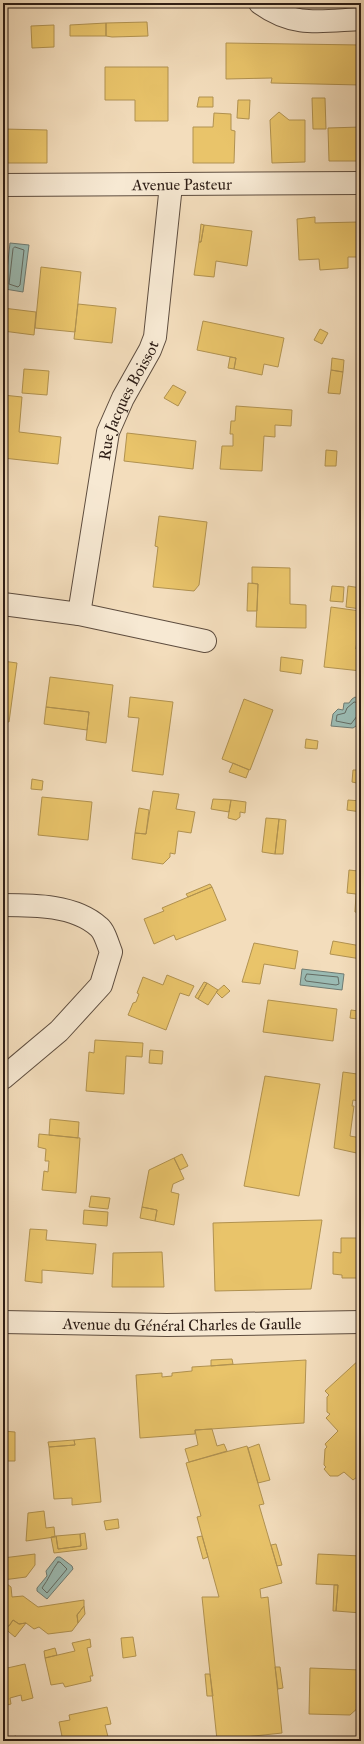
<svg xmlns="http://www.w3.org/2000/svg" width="364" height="1744" viewBox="0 0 364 1744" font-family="'IM FELL Great Primer',serif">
<rect width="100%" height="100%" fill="#f3ddbc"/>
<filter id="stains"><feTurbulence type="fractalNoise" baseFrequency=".005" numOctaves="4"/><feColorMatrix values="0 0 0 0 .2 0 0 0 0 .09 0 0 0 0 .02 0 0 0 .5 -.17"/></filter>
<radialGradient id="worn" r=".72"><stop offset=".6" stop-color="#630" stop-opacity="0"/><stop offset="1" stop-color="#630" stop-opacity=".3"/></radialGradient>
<path fill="#9bbbb3" stroke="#6f7c74" d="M10 243 29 245 23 292 5 289Z
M355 697 359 699 361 703 359 724 353 728 331 726 333 714 338 709 343 710 344 703H349L352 699Z
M302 969 344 974 342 990 300 985Z
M57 1557H60L72 1566 73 1569 47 1599 37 1591V1588L47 1576 46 1571Z"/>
<path fill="#e9c46a" stroke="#b19250" d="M147 22 148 36 112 37 106 36V23Z
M106 23V36H70V25Z
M54 25V47L32 48 31 26Z
M226 43 361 45V85L271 83 272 78 226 79Z
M105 67H168V121H135V100H105Z
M199 97H213V107H197Z
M312 98H325L326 129H313Z
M238 100H250L249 119 237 118Z
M279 112 289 120H305V162L272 163 270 120Z
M214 113 231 114V130L235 131 234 163H193V127H213Z
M361 127V161H329L328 128Z
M3 129 47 130V163H3Z
M315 217V223L359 222 361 257H348V268L320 270 319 259 299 260 297 219Z
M201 224 204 225 201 242H199Z
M204 225 252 231 247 266 216 261 214 277 194 275 199 242H201Z
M41 267 81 272 75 332 35 328Z
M78 304 116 308 112 343 74 339Z
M3 308 36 312 34 335 3 331Z
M203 321 284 338 278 367 264 364 262 375 234 369 236 358 197 350Z
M320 329 328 333 322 344 314 340Z
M230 357 236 358 234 369 228 368Z
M332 358 344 360 343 372 331 370Z
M24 369 49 371 47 395 22 393Z
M331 370 343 372 340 394 328 393Z
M173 385 186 392 178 406 164 398Z
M3 395 22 397 19 432 61 437 58 464 3 458Z
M236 406 292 410 291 426 275 425V437L264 436 262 471 220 469 222 446H233V434H230L231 421H235Z
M127 433 196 441 193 469 124 461Z
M326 450 337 451 336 466H325Z
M159 516 207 522 199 585 194 591 153 587 158 547 155 546Z
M252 567 290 568V604L306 605V628L256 627 258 584 252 583Z
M248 583 258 584 257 611H247Z
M332 586 344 587 343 602 330 601Z
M348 586 361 588V609L346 607Z
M331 607 360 611 356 649H361V671L324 667Z
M358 634 361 635V649H356Z
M281 657 303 660 301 674 280 671Z
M3 661 17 663 9 722 3 721Z
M50 677 113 685 106 743 86 740 89 712 46 707Z
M130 697 173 702 163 775 132 771 139 718 128 717Z
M244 699 273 710 250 770 222 759Z
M46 707 89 712 87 730 44 724Z
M306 739 318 741 317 749 305 748Z
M233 763 249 770 246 778 229 772Z
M353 770H361V784L352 782Z
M32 779 43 781 42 790 31 789Z
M153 791 179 794 176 809 195 812 191 833 178 831 175 854 170 853V857L163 864 132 859 135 833 146 834Z
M42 797 92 802 88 840 38 835Z
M213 799 231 800 229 812 211 809Z
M231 800 246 802 245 813 240 812V817L236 820 228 818Z
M348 800 361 801V812L347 810Z
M139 808 149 810 146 834 135 833Z
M266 818 279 819 275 854 262 852Z
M279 819 286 820 283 854H275Z
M3 826H7L3 858Z
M359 867H361V886H357Z
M349 870 358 871 357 886H361V913L355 912 356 894 347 893Z
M210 884 212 887 188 897 186 894Z
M212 887 226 920 176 940 174 935 154 944 144 919 164 911 162 908Z
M333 941 361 946V959L330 954Z
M254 943 298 951 295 969 264 964 260 984 242 982Z
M167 975 194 986 189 996 180 993 166 1030 128 1015 133 1003 136 1002 139 994 137 993 143 977 163 985Z
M204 982 207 983 198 999 195 997Z
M207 983 218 990 208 1005 198 999Z
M224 985 230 991 222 998 216 992Z
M268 1000 337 1009 333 1041 263 1032Z
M351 1010 358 1011 357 1019 350 1018Z
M95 1040 143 1043 142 1057 126 1056 124 1094 86 1091 89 1052 94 1053Z
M150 1050 163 1051 162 1064 149 1063Z
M343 1072 357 1074V1076L361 1077V1101L353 1100 352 1106H354L350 1136 361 1138V1154L334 1148Z
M265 1076 320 1084 299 1196 244 1186Z
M50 1119 79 1122 78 1138 49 1135Z
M39 1134 80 1138 76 1193 42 1190 44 1171 48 1172 49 1161H45L46 1149 38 1147Z
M182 1154 188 1166 180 1170 174 1158Z
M174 1158 184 1179 173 1184 171 1192 179 1194 174 1225 155 1221 157 1210 142 1207 149 1170Z
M91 1196 110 1198 108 1209 89 1207Z
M142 1207 157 1210 155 1221 140 1218Z
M84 1210 108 1212 107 1226 83 1224Z
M322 1220 311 1289 215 1291 213 1223Z
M30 1229 47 1230 46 1240 96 1244 93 1274 42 1270V1283L25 1281Z
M341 1238H361V1278H342V1275L333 1274V1252L341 1253Z
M162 1252 164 1287H112L113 1253Z
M232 1359 233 1364 211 1366V1360Z
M360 1359 361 1480 357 1477 353 1480 344 1472 338 1476H330L324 1469 326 1467 324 1465 325 1449 327 1447 325 1444 338 1431 326 1418 330 1414 327 1412V1397L329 1395 325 1391Z
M306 1360 304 1423 195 1430V1434L140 1438 136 1375 162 1373V1377L172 1376V1373L192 1371V1367Z
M212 1429 217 1446 224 1444 227 1451 189 1462 185 1449 198 1445 195 1430Z
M3 1431 15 1432V1461H5V1465H3Z
M95 1438 101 1502 72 1505V1498L54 1499 49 1447 75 1445 74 1440Z
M74 1440 75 1445 49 1447 48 1442Z
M259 1444 270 1480 258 1483 248 1448Z
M247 1446 264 1504 259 1505 282 1583 260 1589 261 1598 268 1597 282 1733 217 1740 202 1597H219L197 1517 201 1516 186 1463Z
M44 1511 46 1528 54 1527 55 1537 26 1541 28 1513Z
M118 1519 119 1528 106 1530 104 1521Z
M85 1533 87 1549 54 1553 51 1537 56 1536 58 1549 81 1546 80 1534Z
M80 1534 81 1546 58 1549 56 1536Z
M202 1536 208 1557 203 1559 197 1537Z
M276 1544 282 1565 277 1566 271 1545Z
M35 1554V1565L26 1577 3 1580V1558Z
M318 1554 361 1556V1613L336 1611 338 1585 316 1584Z
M3 1581 11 1587 12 1597 23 1596 38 1607 84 1600V1606L77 1615 78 1623 72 1631 48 1634 39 1627 34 1629 26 1623 19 1624 13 1620 9 1626H3Z
M334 1585H338L336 1611H333Z
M84 1606 85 1614 78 1623 77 1615Z
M13 1620 19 1624 26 1623 15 1637 3 1627 9 1626Z
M133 1637 136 1656 123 1658 121 1638Z
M90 1639 91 1647 87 1648 93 1676H90L91 1681 65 1687 63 1683 51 1685 45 1658 75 1651 72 1643Z
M55 1648 57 1655 45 1658 44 1651Z
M25 1664 33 1698 22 1701 21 1695 10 1698 11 1704 3 1706V1669Z
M275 1667H280L283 1688 278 1689Z
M310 1668 361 1670 360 1706 350 1715 309 1714Z
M205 1674H210L213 1696H207Z
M107 1707 111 1724 105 1725 109 1741H63L59 1722 70 1720 69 1715Z
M16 1736 17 1741H3V1739Z"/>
<path fill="#8a817c" stroke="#6e635d" d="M361 1196V1217L357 1216Z"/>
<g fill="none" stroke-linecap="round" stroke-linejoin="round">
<path stroke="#646c64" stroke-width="1" d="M15 247 24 250 20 285 18 287 9 284 13 249Z
M361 703 354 702 347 708 345 713 337 715 336 721 351 724 357 716 361 715
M307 974 338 977 339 984 336 985 306 981 305 979Z
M58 1562H60L67 1569 47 1593 42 1588C49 1579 51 1571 58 1562Z"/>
<g stroke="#5e4d3f" stroke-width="24">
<g id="minor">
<path d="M260 3C294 28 321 21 361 19"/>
<path id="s1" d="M3 185 361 183"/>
<path d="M3 604 79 614 205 641"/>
<path id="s2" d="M79 614 108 432 123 398 150 350 155 337 171 185"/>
<path d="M3 905C34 905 75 905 99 927 105 932 108 945 111 952L101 985 59 1031 3 1078"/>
<path id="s3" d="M3 1322 167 1325 361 1322"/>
</g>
</g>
<use href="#minor" stroke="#f7e9d3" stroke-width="22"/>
</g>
<g text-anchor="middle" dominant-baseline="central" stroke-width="4" stroke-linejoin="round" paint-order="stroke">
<g font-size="16" fill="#2d1d15" stroke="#f7e9d3">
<text stroke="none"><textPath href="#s1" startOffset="179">Avenue Pasteur</textPath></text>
<text stroke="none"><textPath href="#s2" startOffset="221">Rue Jacques Boissot</textPath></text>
<text stroke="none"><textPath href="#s3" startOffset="179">Avenue du Général Charles de Gaulle</textPath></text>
</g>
</g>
<rect width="364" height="1744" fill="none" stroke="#f3ddbc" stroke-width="16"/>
<rect x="4" y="4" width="356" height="1736" fill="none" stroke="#2d1d15" stroke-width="2"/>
<rect x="8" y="8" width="348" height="1728" fill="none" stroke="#2d1d15"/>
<rect width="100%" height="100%" filter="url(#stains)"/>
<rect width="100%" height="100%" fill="url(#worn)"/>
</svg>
